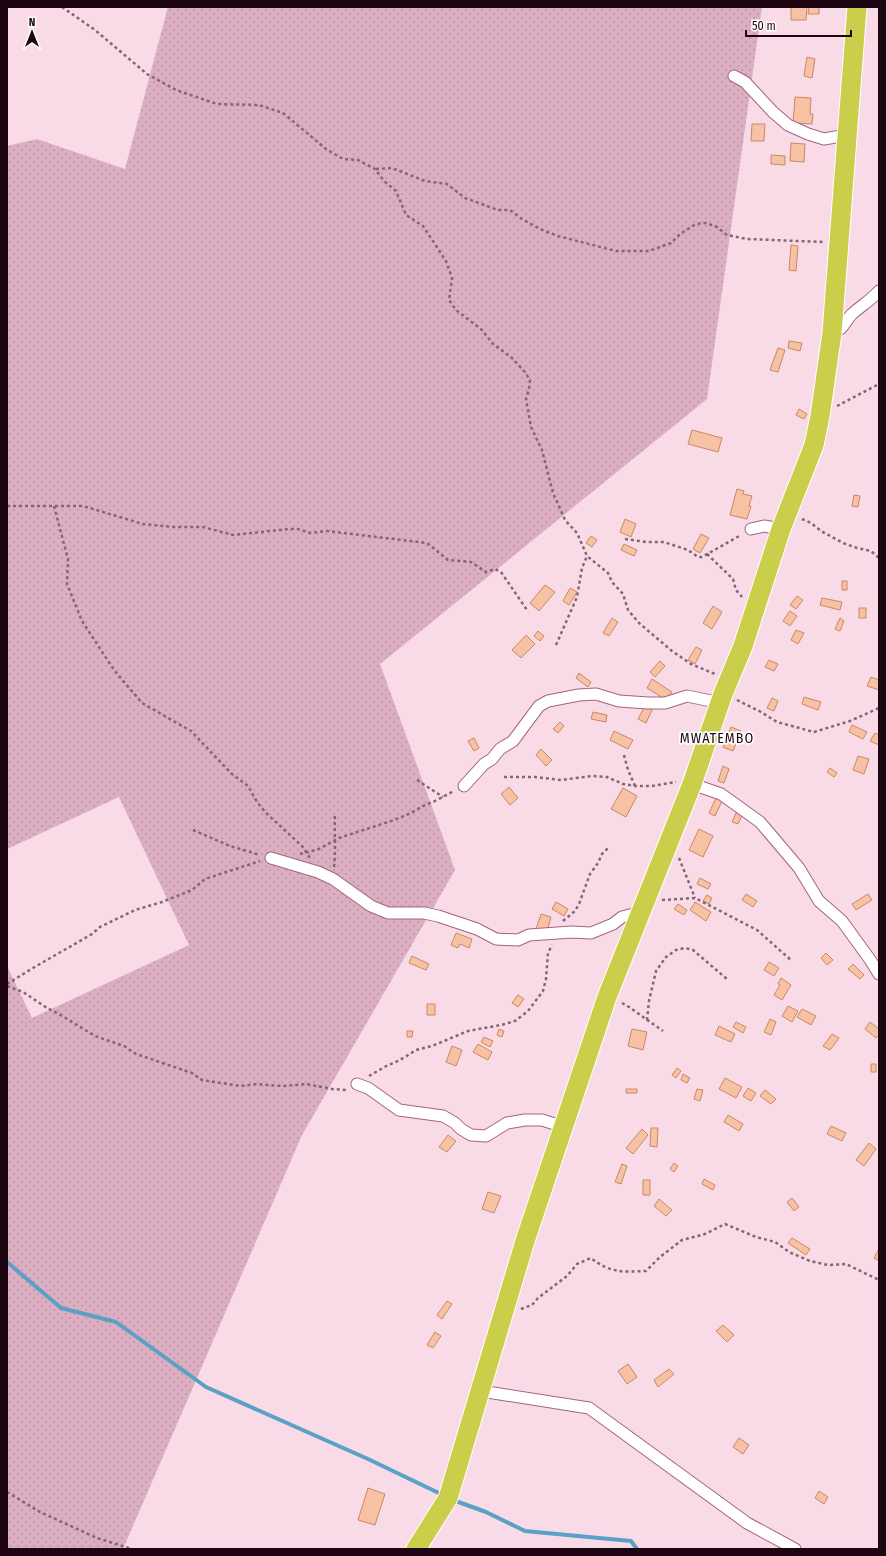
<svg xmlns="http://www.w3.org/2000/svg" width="886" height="1556" viewBox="0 0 886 1556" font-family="'Fira Sans Condensed',sans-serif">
<defs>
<pattern id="grass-dots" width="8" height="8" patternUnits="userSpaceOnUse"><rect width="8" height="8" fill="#dcaec1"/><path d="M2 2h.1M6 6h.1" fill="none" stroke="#bc94a5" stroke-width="1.8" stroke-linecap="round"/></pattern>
</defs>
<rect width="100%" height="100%" fill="#f9dbe7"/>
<path fill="url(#grass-dots)" d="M168 7H762L707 399 380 664 455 870 302 1135 123 1549H7V966L32 1018 189 945 119 797 7 849V146L37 139 125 169Z"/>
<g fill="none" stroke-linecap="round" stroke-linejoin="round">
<path stroke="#5aa1c5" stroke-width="4" d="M7 1262 61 1308 116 1322 206 1387 368 1459 443 1495
M453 1500 486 1512 525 1531 631 1541 637 1549"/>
</g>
<path fill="#f7c2a3" stroke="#c88963" d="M791 7H807L806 20H791Z
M809 7H819V14H808Z
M807 57 815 59 812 78 804 76Z
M795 97 811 98 810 114H813L812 124 793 123Z
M752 124H765L764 141H751Z
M791 143 805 144 804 162 790 161Z
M771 155 785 156V165L771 164Z
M791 245 798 246 796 271 789 270Z
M789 341 802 343 800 351 788 348Z
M778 348 785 350 778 372 770 370Z
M799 409 807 414 804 419 796 415Z
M692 430 722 438 718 452 688 444Z
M737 489 744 491 743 494 752 496 749 506H751L747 519 730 515Z
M854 495 860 496 858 507 852 506Z
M625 519 636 524 631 537 620 532Z
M701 534 709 538 700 553 693 549Z
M591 536 597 540 592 547 586 543Z
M624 544 637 550 634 556 621 550Z
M842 581H847V590H842Z
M545 585 555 592 539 611 530 603Z
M570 588 577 592 569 605 563 601Z
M797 596 803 600 796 609 790 605Z
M822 598 842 602 840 610 820 605Z
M713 606 722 612 712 629 703 623Z
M859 608H866V618H859Z
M790 611 797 616 790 626 783 621Z
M612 618 618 622 609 636 603 633Z
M840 618 844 621 840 631 835 629Z
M796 630 804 633 798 644 791 640Z
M538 631 544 636 540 641 534 636Z
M526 635 535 644 521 658 512 650Z
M696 647 702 650 695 664 688 660Z
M769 660 778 664 774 671 765 667Z
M660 661 665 666 655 677 650 672Z
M579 673 591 682 588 687 576 678Z
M871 677 879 680V690L867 686Z
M652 679 672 692 666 700 647 688Z
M804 697 821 702 818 710 802 704Z
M772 698 778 701 774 711 767 708Z
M645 706 652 710 646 723 638 719Z
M593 712 607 715 606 722 591 719Z
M560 722 564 726 558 733 553 729Z
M852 725 867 732 863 739 849 732Z
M731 727 741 731 733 751 723 747Z
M614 731 633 740 628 749 610 740Z
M875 733 879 735V745L870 741Z
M474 738 479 748 474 751 468 741Z
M541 749 552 760 546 766 536 755Z
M858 756 869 759 864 774 853 770Z
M723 766 729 769 724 783 718 781Z
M830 768 837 773 834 777 827 772Z
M509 787 518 798 510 805 501 794Z
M623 788 637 796 626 817 611 809Z
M716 798 722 801 715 816 709 813Z
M736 813 742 815 738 824 732 822Z
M699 829 713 836 703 857 689 850Z
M700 878 711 884 708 889 697 884Z
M746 894 757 901 753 907 742 900Z
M868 894 872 900 856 910 852 904Z
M707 895 712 898 709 904 703 901Z
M556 902 568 909 564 916 552 909Z
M695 902 711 912 706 921 690 910Z
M678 904 687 910 684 915 674 909Z
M541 914 551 917 547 932 536 929Z
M456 933 472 939 469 948 460 944 458 948 451 945Z
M826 953 833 960 827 965 821 958Z
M412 956 429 964 426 970 409 963Z
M769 962 779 968 774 976 764 970Z
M853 964 864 975 860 979 848 969Z
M781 978 791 985 782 1000 774 995 780 985 778 984Z
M518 995 524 999 518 1007 512 1003Z
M427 1004H435V1015H427Z
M788 1006 798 1011 792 1022 782 1016Z
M802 1009 816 1016 811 1025 797 1017Z
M770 1019 776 1022 771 1035 764 1032Z
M736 1022 746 1027 743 1033 733 1027Z
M870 1022 879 1029V1035L876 1038 865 1029Z
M719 1026 735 1034 731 1042 715 1035Z
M499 1029 504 1031 502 1037 497 1035Z
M632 1029 647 1032 643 1050 628 1046Z
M407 1031H413L412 1037H407Z
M832 1034 839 1038 830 1050 823 1046Z
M484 1037 493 1041 490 1047 481 1042Z
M478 1044 492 1052 488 1060 473 1052Z
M452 1046 462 1050 456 1066 446 1062Z
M871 1064H876V1072H871Z
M677 1068 681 1071 676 1078 672 1075Z
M683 1074 690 1078 687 1083 681 1080Z
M725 1078 742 1087 736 1098 719 1089Z
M748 1088 756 1093 751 1101 743 1096Z
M626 1089H637V1093H626Z
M697 1089 703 1090 700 1101 694 1099Z
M765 1090 776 1099 771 1104 760 1096Z
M728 1115 743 1124 739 1131 724 1122Z
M831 1126 846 1133 842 1141 827 1134Z
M651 1128H658L657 1147 650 1146Z
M642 1129 648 1135 633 1154 626 1148Z
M448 1135 456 1141 447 1152 439 1147Z
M869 1143 876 1149 864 1166 856 1160Z
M674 1163 678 1166 674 1172 670 1169Z
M622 1164 627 1166 621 1184 615 1182Z
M704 1179 715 1185 713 1190 702 1184Z
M643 1180H650V1195H643Z
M488 1192 501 1196 494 1213 482 1209Z
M792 1198 799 1207 794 1211 787 1202Z
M659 1199 672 1210 666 1216 654 1206Z
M792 1238 810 1249 806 1255 788 1243Z
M879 1249V1261L874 1258Z
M447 1301 452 1304 442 1319 437 1315Z
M723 1325 734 1335 727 1342 716 1331Z
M435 1332 441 1336 433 1348 427 1345Z
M628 1364 637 1377 627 1384 618 1371Z
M669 1369 674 1374 658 1387 654 1380Z
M739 1438 749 1445 743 1454 733 1447Z
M368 1488 385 1494 375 1525 358 1520Z
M819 1491 828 1497 824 1504 815 1498Z"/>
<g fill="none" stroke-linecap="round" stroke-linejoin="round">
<g stroke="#a56381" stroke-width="13">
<path id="minor" d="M734 76 745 82 773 112 788 125 808 134 824 139 847 135
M832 333C845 329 844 322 852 314 861 306 871 300 879 291
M751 529 764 526 781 529
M692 784 721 794 760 822 799 868 819 901 842 921 871 961 879 974
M464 786 484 764 492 759 500 749 513 741 539 706 548 701 579 695 596 694 619 701 648 703H665L687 696 721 703
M271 858 318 872 333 879 371 906 388 913H424L438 916 477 929 496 939 518 940 529 935 572 932 591 933 613 924 622 917 641 912
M357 1084 368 1088 399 1110 443 1116 455 1123 461 1129 471 1135 486 1136 507 1123 525 1120H542L564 1127
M481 1391 589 1408 747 1523 795 1549"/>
</g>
<g stroke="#fff" stroke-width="21">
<path id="trunk" d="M416 1549 448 1498 525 1241 607 997 692 784 723 694 743 646 781 529 814 445 820 416 832 333 857 7"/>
</g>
<path stroke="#826773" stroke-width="2.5" stroke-dasharray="3 3" stroke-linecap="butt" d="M62 7 95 30 147 74 176 90 217 104 259 105 283 113 326 149 343 159 358 160 375 169 384 181 396 191 406 215 423 226 446 261 452 278 449 300 456 310 482 330 493 344 511 357 525 372 530 380 529 389 526 399 531 427 542 450 553 493 565 520 577 533 587 556 608 573 612 582 623 594 628 610 639 623 672 651 691 664 715 674
M376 169 392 168 425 181 447 184 465 198 498 210H510L522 219 540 229 558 236 616 251H649L671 243 680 234 696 224 706 223 717 227 727 235 747 239 824 242
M837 406 879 384
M7 506H83L143 524 173 527H203L233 535 289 529H298L310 533 327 531 427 543 448 560 471 562 486 572 495 569 501 572 527 610
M54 506 68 559 67 584 82 621 114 670 142 703 191 731 232 774 248 786 257 802 266 813 302 846 310 858
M802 519 811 523 821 531 843 543 857 548 871 551 879 558
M625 539 646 542H664L688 550 698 557H702L741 535
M707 554 733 579 736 590 742 597
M556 645 577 597 582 568 587 556
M737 700 761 712 777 722 814 732 850 721 879 708
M624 755 628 770 635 786
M504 777H535L561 780 592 776 607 777 623 784 635 786H652L676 782
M417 780 443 797
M193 830 230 846 260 855
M300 854 319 849 339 838 394 820 411 813 425 805 435 801 454 791
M679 858 695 898
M334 867C336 849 334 832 335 814
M662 900 695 898 757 930 792 961
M563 921 575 911 579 904 590 874 598 863 602 854 608 848
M7 984 33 968 92 934 100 927 135 910 162 902 192 890 205 879 260 861
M7 986 23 992 47 1008 59 1014 95 1036 124 1046 136 1054 192 1073 202 1080 241 1086 257 1084 282 1086 306 1084 332 1089 346 1090
M622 1003 629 1007 663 1031
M647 1020 649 1001 656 971 666 957 676 950 685 948 693 950 728 980
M369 1076 388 1065 394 1063 405 1057 416 1050 432 1046 468 1031 501 1025 515 1021 528 1011 543 991 546 979 548 953 552 945
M521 1309 532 1305 538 1298 567 1276 577 1264 591 1258C610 1273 622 1272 646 1271L660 1257 682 1240 705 1234 725 1224 756 1237 775 1242 789 1252 810 1261 828 1265 846 1264 879 1280
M7 1492 40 1512 97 1538 132 1549"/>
<use href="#minor" stroke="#fff" stroke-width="11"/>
<use href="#trunk" stroke="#cace4a" stroke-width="19"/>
</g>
<g text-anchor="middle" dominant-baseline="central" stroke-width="3.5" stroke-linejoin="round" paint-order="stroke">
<g font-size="14" letter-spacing="1" fill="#1d0511" stroke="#fff">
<text x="717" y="738">MWATEMBO</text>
</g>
</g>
<rect width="886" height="1556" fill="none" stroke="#1d0511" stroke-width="16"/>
<g transform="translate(32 32)" stroke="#ffffff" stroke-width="3" paint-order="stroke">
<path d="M0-3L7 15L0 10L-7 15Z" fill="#1d0511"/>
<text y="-6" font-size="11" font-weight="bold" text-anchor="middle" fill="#1d0511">N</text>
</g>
<path d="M746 30v6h105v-6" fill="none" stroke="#1d0511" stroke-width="2"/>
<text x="752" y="30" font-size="12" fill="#1d0511" stroke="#ffffff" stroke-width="3" paint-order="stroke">50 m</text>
</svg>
